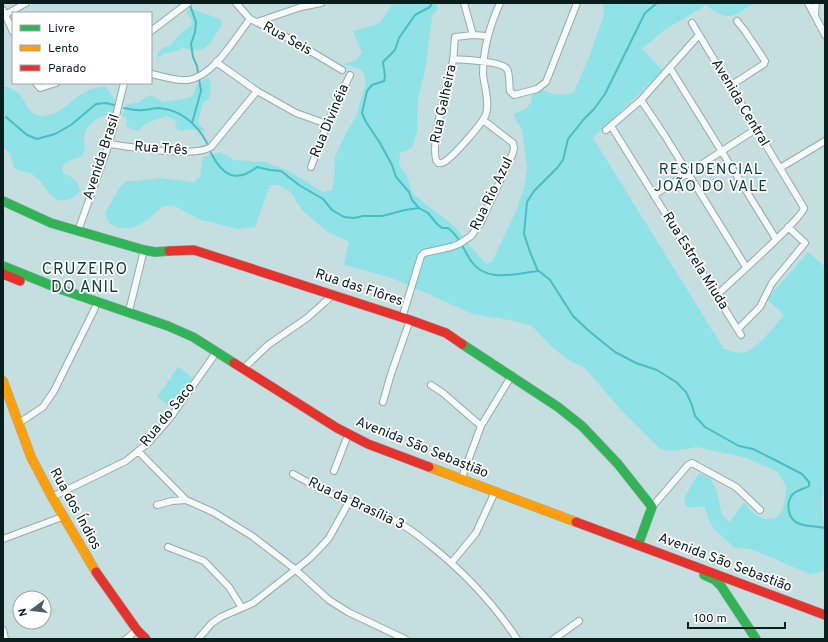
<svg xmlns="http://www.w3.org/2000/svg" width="828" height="642" viewBox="0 0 828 642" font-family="Overpass,sans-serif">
<rect width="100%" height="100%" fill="#c5dedf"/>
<path fill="#8fe3e6" d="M393 3H437V10L432 16 426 65 418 100 417 131 412 148 400 153 399 165 406 174 413 194 455 227 471 247 486 264 492 262 517 209 525 184 527 167 522 130 513 114 526 109 532 101 531 95 542 90C556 95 559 97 574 92L589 57 604 15 603 3H754C731 18 730 22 706 5L663 31 642 49 663 71 593 138 724 349C731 351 739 354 746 352 758 347 776 325 784 315L767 299 808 252 825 267V467L822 502 823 520 825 521V569L821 572 810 574 751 549 735 548 714 529 708 518 705 507C698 506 693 509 686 506L684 498 699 473 711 479 717 492 722 515 730 522 744 502 753 513 764 519 776 518 783 509 787 488 778 472 747 458 697 447 672 451 660 449 622 411 585 368 567 359 549 344 532 326 515 321 473 314 392 278 344 265 349 242 326 231 302 210 291 192 278 185H270L255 227 238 229 201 220 173 205 162 207 150 218 139 225 131 228H118L109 223 105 213 120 187 127 181H136L160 178 194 182 200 177 203 157 220 152 234 160 265 162 289 171 323 192 332 190 334 179 335 157 346 133 356 117 366 83 364 74 360 69 350 66 343 65 357 59 362 52 353 31 380 23Z
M194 9C203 14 212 15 221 20 222 30 219 28 215 35 213 38 213 41 210 43 203 52 192 52 183 47 174 54 166 51 156 58L159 51 164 47 170 46 183 31 191 26 192 20 187 13V10Z
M209 78 211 88 209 99 203 103 198 122 205 131 187 129 182 131 177 129 175 120 166 116 147 123 137 131 126 126 127 118 122 116 127 104 138 103 146 97 151 95 164 102 189 98 194 94 196 86 204 79Z
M3 86C9 86 20 93 23 99 28 107 31 116 42 116 68 115 76 86 106 87L116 102 113 114C94 117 80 128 85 149L82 156 66 162 62 168 64 174C74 177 77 181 80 191 73 199 68 201 57 200L49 193 41 182 31 173 20 171 14 168 10 154 3 147Z
M178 367 194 379 172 408 157 397Z"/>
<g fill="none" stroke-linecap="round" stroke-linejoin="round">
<path stroke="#47bec2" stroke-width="2" d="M432 3 430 7 415 15 399 38 395 50 383 62 385 77 384 81 372 85 367 91 362 113 366 122 380 143 392 165 396 177 409 192 412 200 419 208 428 213 437 224 442 228H448C460 237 463 249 471 261 487 284 516 273 539 271L550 280 573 316 589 331 615 352 636 363 657 370 676 382 686 392 692 405 695 416 705 427 739 446 753 449 777 461 802 474 809 482V486C804 489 798 490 794 493 785 501 787 520 800 524 808 527 817 526 825 528
M190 5 196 22 195 32 191 44 193 57 197 66 201 91 192 123
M124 108C129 109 136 111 142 110 148 110 153 108 158 108 180 109 197 124 207 143
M6 117 27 135 37 139 55 134 71 125 96 104 106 103 114 105
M211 153C222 175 236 184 257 167L270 170 281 171 299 185 323 199 332 210 344 217 354 218 363 216H382L405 210 419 208
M538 271 530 252 524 234 527 202 534 191 557 168 563 160 568 139 584 119 594 109 605 94 645 13 657 3"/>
<g stroke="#96aaaa" stroke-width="8">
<path id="street" d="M236 3 250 19 283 35 342 70
M464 3 473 35
M808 3 825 35
M3 10 13 32
M815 14 816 3
M3 16 26 3
M257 22 301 7 321 3
M692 23 804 208C802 219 729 283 716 296
M151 31 188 3
M487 36 473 35 455 37C454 45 454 54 453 61 449 78 427 152 438 163 441 163 441 164 444 162 453 157 483 123 486 114 490 103 484 85 483 74 483 49 490 25 500 3
M453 59C463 60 502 61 507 69 510 74 509 85 510 91L514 95 537 89 546 82 577 3
M216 62 257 91 296 113 327 124
M670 68 776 239
M151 74C162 76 176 81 188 80 213 77 235 38 250 19
M36 83 40 88 56 83
M730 86 764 64 765 61 745 31 737 21
M641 100 665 136 746 267
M611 126 741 335
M606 130 641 100 699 35
M109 144C132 147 193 158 211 147L257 91
M311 167 327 124 350 75
M780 168 825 141
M654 195 756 129
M78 231 109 144 124 83
M129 311 144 250
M402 318 421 256 424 253 451 247 459 244 471 236 481 222 513 153 514 148 513 143 483 120
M738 329 760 307 772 283 805 243 788 227
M243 369 268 345 307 318 334 294
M431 385 443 393 481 426
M383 402 391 374 410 320
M19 423 43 407 54 391 95 308
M138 451 186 500 213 512 252 536 296 570 329 600 348 612 405 639
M334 471 346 440
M293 474C311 484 329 494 348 501 362 507 377 510 390 518 405 525 418 535 430 545 464 572 493 603 517 639
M461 480 481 426 512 375
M52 497 126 461 148 443 170 418 213 357
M157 505 172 501 186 500
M652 507 688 465 692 463 736 487 760 510
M3 539 62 517
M168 547 204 561 229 587 242 608
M452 562 476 533 493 496
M3 630 5 639
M126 639 137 630
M198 639 212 623 221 617 253 603 309 559 320 548 329 538 349 502
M554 639 579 621"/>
</g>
<g stroke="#96aaaa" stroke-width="10">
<path id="fast" d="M3 201 51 223 144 250 155 252 169 251
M3 266 60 289 168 326 193 337 234 363
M462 344 558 407 582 426 618 464 652 507 638 545
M704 575 715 580 721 586 756 639"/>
</g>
<g stroke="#96aaaa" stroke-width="10">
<path id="slow" d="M3 381 31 457 52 497 96 572
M429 467 576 522"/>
</g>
<g stroke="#96aaaa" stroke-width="10">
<path id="jam" d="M169 251 194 250 410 320 446 333 462 344
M3 274 20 281
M234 363 337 428 368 444 429 467
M576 522 825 615
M96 572 137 630 146 639"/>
</g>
<use href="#street" stroke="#f6fafa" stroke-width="6"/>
<use href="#fast" stroke="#30b455" stroke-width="9"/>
<use href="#slow" stroke="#ff9f0a" stroke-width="9"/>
<use href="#jam" stroke="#e5322d" stroke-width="9"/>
</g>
<g text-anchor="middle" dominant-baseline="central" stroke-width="3.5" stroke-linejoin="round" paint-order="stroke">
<g font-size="14" fill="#0a1d1d" stroke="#fff">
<text transform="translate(287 39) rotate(29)">Rua Seis</text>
<text transform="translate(740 103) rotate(59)">Avenida Central</text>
<text transform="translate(444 104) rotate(-78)">Rua Galheira</text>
<text transform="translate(330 121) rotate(-67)">Rua Divinéia</text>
<text transform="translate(161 149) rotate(4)">Rua Três</text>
<text transform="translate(102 157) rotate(-72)">Avenida Brasil</text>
<text transform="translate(492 194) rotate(-64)">Rua Rio Azul</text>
<text transform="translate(695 261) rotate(58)">Rua Estrela Miuda</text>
<text transform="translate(359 288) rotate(18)">Rua das Flôres</text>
<text transform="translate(168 415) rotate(-51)">Rua do Saco</text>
<text transform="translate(422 448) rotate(22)">Avenida São Sebastião</text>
<text transform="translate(356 504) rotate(25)">Rua da Brasília 3</text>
<text transform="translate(75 509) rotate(61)">Rua dos Índios</text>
<text transform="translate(725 563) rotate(21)">Avenida São Sebastião</text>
</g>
<g font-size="15" letter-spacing="1" fill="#0e3c3e" stroke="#fff">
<text x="711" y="170">RESIDENCIAL<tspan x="711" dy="17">JOÃO DO VALE</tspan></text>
</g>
<g font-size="16" letter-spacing="1" fill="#0e3c3e" stroke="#fff">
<text x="85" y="270">CRUZEIRO<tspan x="85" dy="18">DO ANIL</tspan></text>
</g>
</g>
<rect width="828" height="642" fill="none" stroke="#0a1d1d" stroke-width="8"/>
<rect x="12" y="12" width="140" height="72" fill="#ffffff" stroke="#9da5a5"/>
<rect x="20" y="25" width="20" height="6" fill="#30b455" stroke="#9da5a5"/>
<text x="48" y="32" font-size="12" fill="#0a1d1d">Livre</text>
<rect x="20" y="45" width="20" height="6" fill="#ff9f0a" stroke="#9da5a5"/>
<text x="48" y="52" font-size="12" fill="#0a1d1d">Lento</text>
<rect x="20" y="65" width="20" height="6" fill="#e5322d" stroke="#9da5a5"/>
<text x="48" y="72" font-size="12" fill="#0a1d1d">Parado</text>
<g transform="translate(32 610) rotate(255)"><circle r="19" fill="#ffffff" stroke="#9da5a5"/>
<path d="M0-3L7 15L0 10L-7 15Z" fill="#4b6161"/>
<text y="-6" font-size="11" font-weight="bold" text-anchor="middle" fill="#0a1d1d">N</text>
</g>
<path d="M688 622v6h97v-6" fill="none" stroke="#0a1d1d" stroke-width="2"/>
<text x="694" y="622" font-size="12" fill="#0a1d1d" stroke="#ffffff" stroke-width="3" paint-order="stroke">100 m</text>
</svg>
